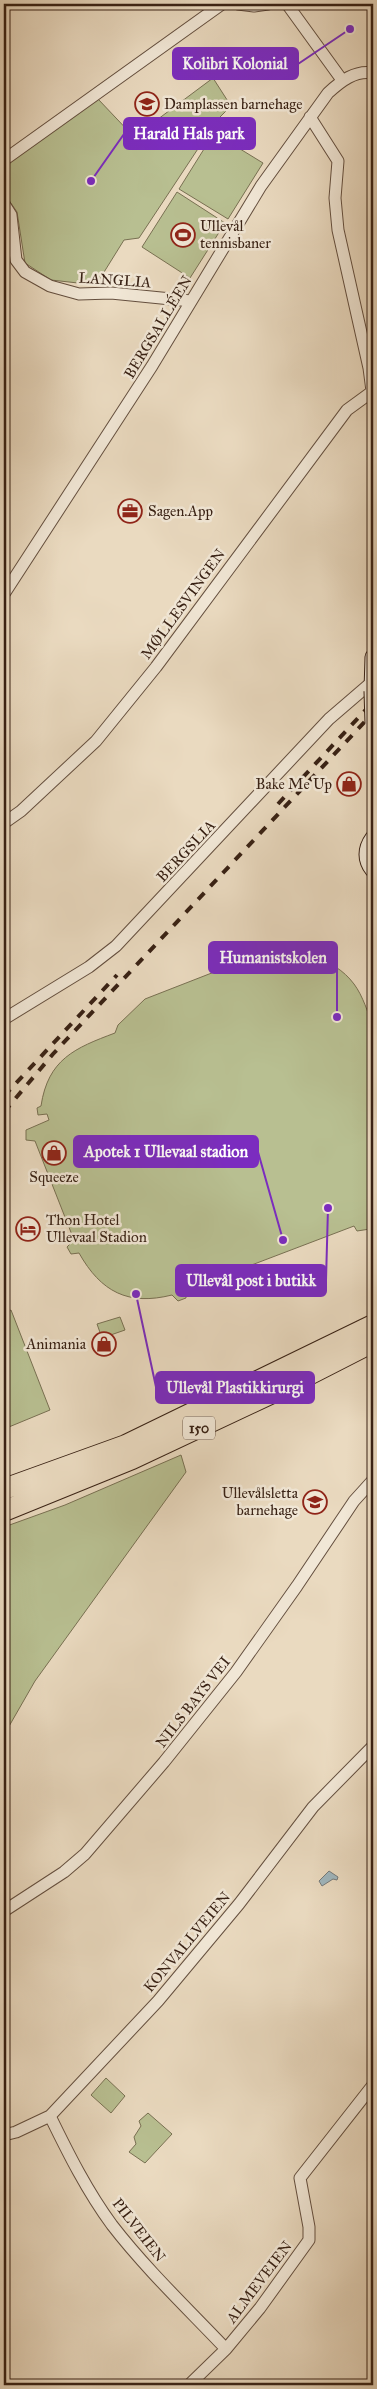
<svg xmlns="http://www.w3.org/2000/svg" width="377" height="2389" viewBox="0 0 377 2389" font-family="'IM FELL Great Primer',serif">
<rect width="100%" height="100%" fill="#eadac0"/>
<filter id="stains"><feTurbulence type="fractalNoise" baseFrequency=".004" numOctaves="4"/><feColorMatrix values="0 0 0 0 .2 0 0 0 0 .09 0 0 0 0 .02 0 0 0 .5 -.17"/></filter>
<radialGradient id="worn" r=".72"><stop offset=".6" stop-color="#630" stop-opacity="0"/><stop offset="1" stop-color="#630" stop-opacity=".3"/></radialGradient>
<path fill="#b8bf91" stroke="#787052" d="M213 78 231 106 217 120 139 238 124 240 96 285 51 280 25 263 17 212 4 193V168L7 164 98 99 134 137Z
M214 133 263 163 228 219 179 189Z
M177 192 225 223 190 278 142 247Z
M263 953 265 958C298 951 333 956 354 984 363 996 368 1013 373 1027V1221L368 1224 370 1229 357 1231 354 1226 186 1290V1298L178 1301 172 1295C128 1306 101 1292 79 1253L71 1254 67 1247 74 1240 35 1141 26 1140V1130L49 1120 47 1114 38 1115 37 1108 41 1106C48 1059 75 1048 115 1033L118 1025 145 999Z
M11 1310 50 1410 4 1429V1313Z
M120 1317 125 1330 102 1338 97 1324Z
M181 1455 186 1472 35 1681 4 1735V1527L65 1505Z
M106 2078 125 2096 111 2113 91 2095Z
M148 2113 172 2134 145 2163 129 2152 136 2144 134 2137 141 2126 139 2121Z"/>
<path fill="#9fb7bf" stroke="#767b7b" d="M329 1871 338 1877 337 1880 333 1879 322 1886 319 1881Z"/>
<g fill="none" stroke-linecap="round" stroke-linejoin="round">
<g stroke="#644f3f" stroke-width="13">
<path id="street" d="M238 4 254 6 268 4
M287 4 342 80
M310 117 338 161 335 198 338 230 369 368 372 391
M4 160 222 4
M4 204 11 215 16 260 25 272 50 286 79 294 111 293 191 301
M4 594 152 366 261 186 328 93C341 81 355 70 373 73
M4 823 21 811 96 741 156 667 347 410 373 391
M4 1019 89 967 116 946 329 719 372 682
M4 1911 64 1872 85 1854 164 1762 236 1672 297 1586 354 1501 373 1480
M50 2116C68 2153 87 2191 112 2225 146 2269 187 2308 226 2349
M4 2135 16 2132 50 2116 158 2001 239 1904 313 1807 373 1746
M189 2385 226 2349 260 2308 309 2240V2227L300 2178 373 2085"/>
</g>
<g stroke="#382114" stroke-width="17">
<path id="secondary" d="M372 691 373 657
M373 838C365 849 365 860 373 870"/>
</g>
<g stroke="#382114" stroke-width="22">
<path id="highway" d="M4 1489 126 1445 373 1325
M4 1511 132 1459 283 1388 373 1342"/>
</g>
<use href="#street" stroke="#f1e7d6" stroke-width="11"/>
<use href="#secondary" stroke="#f1e7d6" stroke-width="15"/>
<use href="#highway" stroke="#eadac0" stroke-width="20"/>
<path stroke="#382114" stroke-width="4" stroke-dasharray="9 9" stroke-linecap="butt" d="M278 804 373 702
M4 1096 117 975
M4 1112 53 1054 373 713"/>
<g stroke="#382114" stroke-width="17" stroke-linecap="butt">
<path id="secondary-bridge" d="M372 691 373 723"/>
</g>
<use href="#secondary-bridge" stroke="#f1e7d6" stroke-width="15"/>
</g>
<defs>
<g id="school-ring" transform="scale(1.25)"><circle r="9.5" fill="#f1e7d6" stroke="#8f2418" stroke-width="1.5"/><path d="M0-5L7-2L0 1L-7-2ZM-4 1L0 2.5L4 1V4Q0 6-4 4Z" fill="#8f2418"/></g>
<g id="stadium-ring" transform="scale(1.25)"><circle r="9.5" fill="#f1e7d6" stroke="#8f2418" stroke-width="1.5"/><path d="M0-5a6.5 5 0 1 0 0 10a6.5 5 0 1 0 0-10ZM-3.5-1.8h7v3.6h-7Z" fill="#8f2418"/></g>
<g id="office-ring" transform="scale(1.25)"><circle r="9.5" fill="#f1e7d6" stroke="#8f2418" stroke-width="1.5"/><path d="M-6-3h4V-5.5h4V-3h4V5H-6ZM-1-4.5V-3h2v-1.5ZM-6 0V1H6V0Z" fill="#8f2418"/></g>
<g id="shop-ring" transform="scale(1.25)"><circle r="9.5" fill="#f1e7d6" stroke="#8f2418" stroke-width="1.5"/><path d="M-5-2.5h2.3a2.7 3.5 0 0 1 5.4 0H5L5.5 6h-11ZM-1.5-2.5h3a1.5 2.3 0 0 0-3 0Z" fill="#8f2418"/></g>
<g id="hotel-ring" transform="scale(1.25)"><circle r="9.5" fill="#f1e7d6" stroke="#8f2418" stroke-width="1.5"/><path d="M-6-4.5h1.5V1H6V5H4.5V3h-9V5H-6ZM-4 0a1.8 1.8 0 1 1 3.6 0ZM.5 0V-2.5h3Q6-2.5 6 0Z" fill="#8f2418"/></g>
</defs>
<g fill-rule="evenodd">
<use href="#school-ring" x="147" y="104"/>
<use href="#stadium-ring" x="183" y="235"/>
<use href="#office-ring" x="130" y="511"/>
<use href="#shop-ring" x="349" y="784"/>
<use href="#shop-ring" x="54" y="1153"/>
<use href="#hotel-ring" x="28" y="1229"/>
<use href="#shop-ring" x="104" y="1344"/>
<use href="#school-ring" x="315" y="1502"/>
</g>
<g text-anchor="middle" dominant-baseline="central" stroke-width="5" stroke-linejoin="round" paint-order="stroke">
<rect fill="#f1e7d6" stroke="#705c4e" stroke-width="1" x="183" y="1416.5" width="32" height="23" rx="4"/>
<g font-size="14" font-weight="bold" fill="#382114">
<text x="199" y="1428">150</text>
</g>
<g font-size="15" fill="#382114" stroke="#f1e7d6" text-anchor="start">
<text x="164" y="104">Damplassen barnehage</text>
<text x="200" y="226">Ullevål<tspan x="200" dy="17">tennisbaner</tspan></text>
<text x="148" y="511">Sagen.App</text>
<text x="332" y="784" text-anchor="end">Bake Me Up</text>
<text x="54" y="1177" text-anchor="middle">Squeeze</text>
<text x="46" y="1220">Thon Hotel<tspan x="46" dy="17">Ullevaal Stadion</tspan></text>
<text x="86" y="1344" text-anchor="end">Animania</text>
<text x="298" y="1493" text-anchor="end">Ullevålsletta<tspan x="298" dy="17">barnehage</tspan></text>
</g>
<g font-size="15" fill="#382114" stroke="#f1e7d6">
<text transform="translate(115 280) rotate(4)">LANGLIA</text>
<text transform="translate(158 327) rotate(-59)">BERGSALLÉEN</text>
<text transform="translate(183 604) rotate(-54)">MØLLESVINGEN</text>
<text transform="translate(186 851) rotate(-47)">BERGSLIA</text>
<text transform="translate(193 1702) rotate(-52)">NILS BAYS VEI</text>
<text transform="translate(187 1942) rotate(-50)">KONVALLVEIEN</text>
<text transform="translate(139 2230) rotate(52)">PILVEIEN</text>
<text transform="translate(259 2282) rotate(-53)">ALMEVEIEN</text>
</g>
</g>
<path fill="none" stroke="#7b2cbf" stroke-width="2" d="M350 29L298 64M91 181L124 134M337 1017L337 957M283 1240L258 1152M328 1208L326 1280M136 1294L156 1387"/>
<g fill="#7b2cbf" stroke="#f1e7d6" stroke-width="2">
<circle cx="350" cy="29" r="5"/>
<circle cx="91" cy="181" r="5"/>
<circle cx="337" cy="1017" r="5"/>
<circle cx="283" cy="1240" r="5"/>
<circle cx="328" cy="1208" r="5"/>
<circle cx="136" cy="1294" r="5"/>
</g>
<g fill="#7b2cbf" stroke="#7b2cbf" stroke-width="2">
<rect x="173" y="48" width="125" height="31" rx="5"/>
<rect x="124" y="118" width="131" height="31" rx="5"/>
<rect x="209" y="942" width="128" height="31" rx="5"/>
<rect x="74" y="1136" width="184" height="31" rx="5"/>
<rect x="176" y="1265" width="150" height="31" rx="5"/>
<rect x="156" y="1372" width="158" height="31" rx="5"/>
</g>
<g font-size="16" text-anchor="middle" font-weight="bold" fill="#fff">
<text x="235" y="69">Kolibri Kolonial</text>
<text x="189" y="139">Harald Hals park</text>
<text x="273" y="963">Humanistskolen</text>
<text x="166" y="1157">Apotek 1 Ullevaal stadion</text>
<text x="251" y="1286">Ullevål post i butikk</text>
<text x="235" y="1393">Ullevål Plastikkirurgi</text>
</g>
<rect width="377" height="2389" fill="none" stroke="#eadac0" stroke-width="20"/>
<rect x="5" y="5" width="367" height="2379" fill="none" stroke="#382114" stroke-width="2.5"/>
<rect x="10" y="10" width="357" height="2369" fill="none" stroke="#382114"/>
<rect width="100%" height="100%" filter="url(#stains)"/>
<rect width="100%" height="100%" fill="url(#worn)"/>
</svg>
